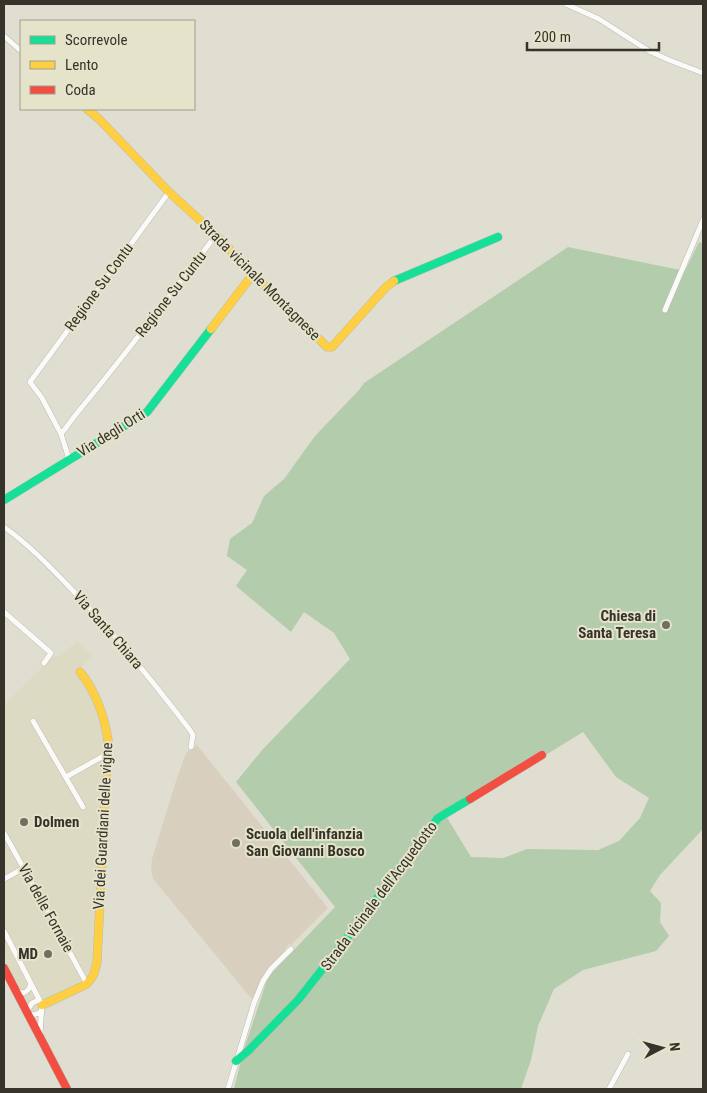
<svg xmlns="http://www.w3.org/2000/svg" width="707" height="1093" viewBox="0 0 707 1093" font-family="'Roboto Condensed',sans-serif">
<rect width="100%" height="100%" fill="#e0ded1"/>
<path fill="#dddac3" d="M78 641 93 656 81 667 89 675 96 687 111 728 113 740 101 968 96 981 87 989 35 1016 4 958V705L53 657 56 655 58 657Z"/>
<path fill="#d9cfbf" d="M197 745 328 908 291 945 289 944 286 948 285 951 271 965 266 972 254 999 251 998 153 879 151 868 152 859 176 781 186 753Z"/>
<path fill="#b3ccab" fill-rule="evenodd" d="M699 242 703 244V829L660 875 650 891 661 903 660 922 669 936 656 951 583 970 554 989 538 1026 531 1060 521 1089H234L243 1052 268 977 335 907 236 782 263 749 350 659 334 633 304 612 291 632 236 586 247 570 227 556 230 539 252 523 264 496 284 479 315 436 359 390 364 383 568 247 685 271ZM583 732 616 777 649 798 640 818 619 841 598 850 527 849 503 858 471 857 446 816Z"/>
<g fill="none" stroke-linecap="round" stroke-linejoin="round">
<g stroke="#bdbbb1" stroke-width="6">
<path id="street" d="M566 4 599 19 649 51 669 60 703 73
M4 36 21 51
M665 310 703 220
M61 434C68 426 74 416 82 407 128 351 172 293 216 235
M69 459 61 434 42 398 30 382 169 192
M4 527C31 546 54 571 77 595 118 638 154 683 190 730L193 735 191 747
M4 612 51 653 44 663
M33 721 83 807
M66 777 107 754
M4 833 37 892 87 984
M4 879 24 868
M4 931 42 1005 40 1033
M16 991C24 995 29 992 31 983
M39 1000 32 1003 27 1012C32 1016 36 1015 41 1012
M228 1089 254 1003 263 981 271 969 291 949
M609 1089 628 1054"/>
</g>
<g stroke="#bdbbb1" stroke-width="9">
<path id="fast" d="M394 281 498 237
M4 500 147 412 211 329
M236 1061 248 1051 298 1000 343 943 438 818 470 799"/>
</g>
<g stroke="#bdbbb1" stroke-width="9">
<path id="slow" d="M87 109 99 119 169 192 216 235 253 274 327 347H332L386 287 394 281
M211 329 253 274
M42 1005 87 984 94 974 97 962 108 740C104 714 96 692 80 672"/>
</g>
<g stroke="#bdbbb1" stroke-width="9">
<path id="jam" d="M470 799 542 755
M4 968 67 1089"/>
</g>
<use href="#street" stroke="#fafaf8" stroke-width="5"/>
<use href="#fast" stroke="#16e098" stroke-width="8"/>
<use href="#slow" stroke="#ffcf43" stroke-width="8"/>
<use href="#jam" stroke="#f24e42" stroke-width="8"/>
</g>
<g fill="#716f64" stroke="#e6e3cb" stroke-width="2">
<circle cx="666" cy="625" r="5"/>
<circle cx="24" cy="822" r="5"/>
<circle cx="236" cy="843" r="5"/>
<circle cx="48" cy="954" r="5"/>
</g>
<g text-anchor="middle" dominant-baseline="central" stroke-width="4" stroke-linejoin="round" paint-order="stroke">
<g font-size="15" fill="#35332a" stroke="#e6e3cb">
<text transform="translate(260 280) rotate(45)">Strada vicinale Montagnese</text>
<text transform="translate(99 287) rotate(-54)">Regione Su Contu</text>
<text transform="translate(171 294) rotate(-52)">Regione Su Cuntu</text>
<text transform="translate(111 433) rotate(-32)">Via degli Orti</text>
<text transform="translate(108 630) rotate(49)">Via Santa Chiara</text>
<text transform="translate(103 826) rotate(-87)">Via dei Guardiani delle vigne</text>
<text transform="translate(379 896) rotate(-53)">Strada vicinale dell'Acquedotto</text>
<text transform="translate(46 908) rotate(61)">Via delle Fornaie</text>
</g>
<g font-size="15" font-weight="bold" fill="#35332a" stroke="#e6e3cb" text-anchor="end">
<text x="656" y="616">Chiesa di<tspan x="656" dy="17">Santa Teresa</tspan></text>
<text x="34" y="822" text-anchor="start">Dolmen</text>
<text x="246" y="834" text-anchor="start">Scuola dell'infanzia<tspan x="246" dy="17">San Giovanni Bosco</tspan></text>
<text x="38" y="954">MD</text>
</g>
</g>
<rect width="707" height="1093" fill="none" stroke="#35332a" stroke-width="10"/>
<rect x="20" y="20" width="175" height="90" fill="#e6e3cb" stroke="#9f9d8b"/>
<rect x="30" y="36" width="25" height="8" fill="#16e098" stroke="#9f9d8b"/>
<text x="65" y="45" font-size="15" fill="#35332a">Scorrevole</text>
<rect x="30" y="61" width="25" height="8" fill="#ffcf43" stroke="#9f9d8b"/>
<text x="65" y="70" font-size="15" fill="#35332a">Lento</text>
<rect x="30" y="86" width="25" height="8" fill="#f24e42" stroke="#9f9d8b"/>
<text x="65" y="95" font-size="15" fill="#35332a">Coda</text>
<g transform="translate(662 1048) rotate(84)" stroke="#e6e3cb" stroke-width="4" paint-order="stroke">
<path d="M0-4L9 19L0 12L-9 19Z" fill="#35332a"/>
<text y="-8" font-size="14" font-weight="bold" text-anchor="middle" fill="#35332a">N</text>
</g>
<path d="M527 42v8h132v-8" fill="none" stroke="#35332a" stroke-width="2.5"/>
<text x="534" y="42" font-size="15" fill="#35332a" stroke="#e6e3cb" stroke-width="4" paint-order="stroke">200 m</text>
</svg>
